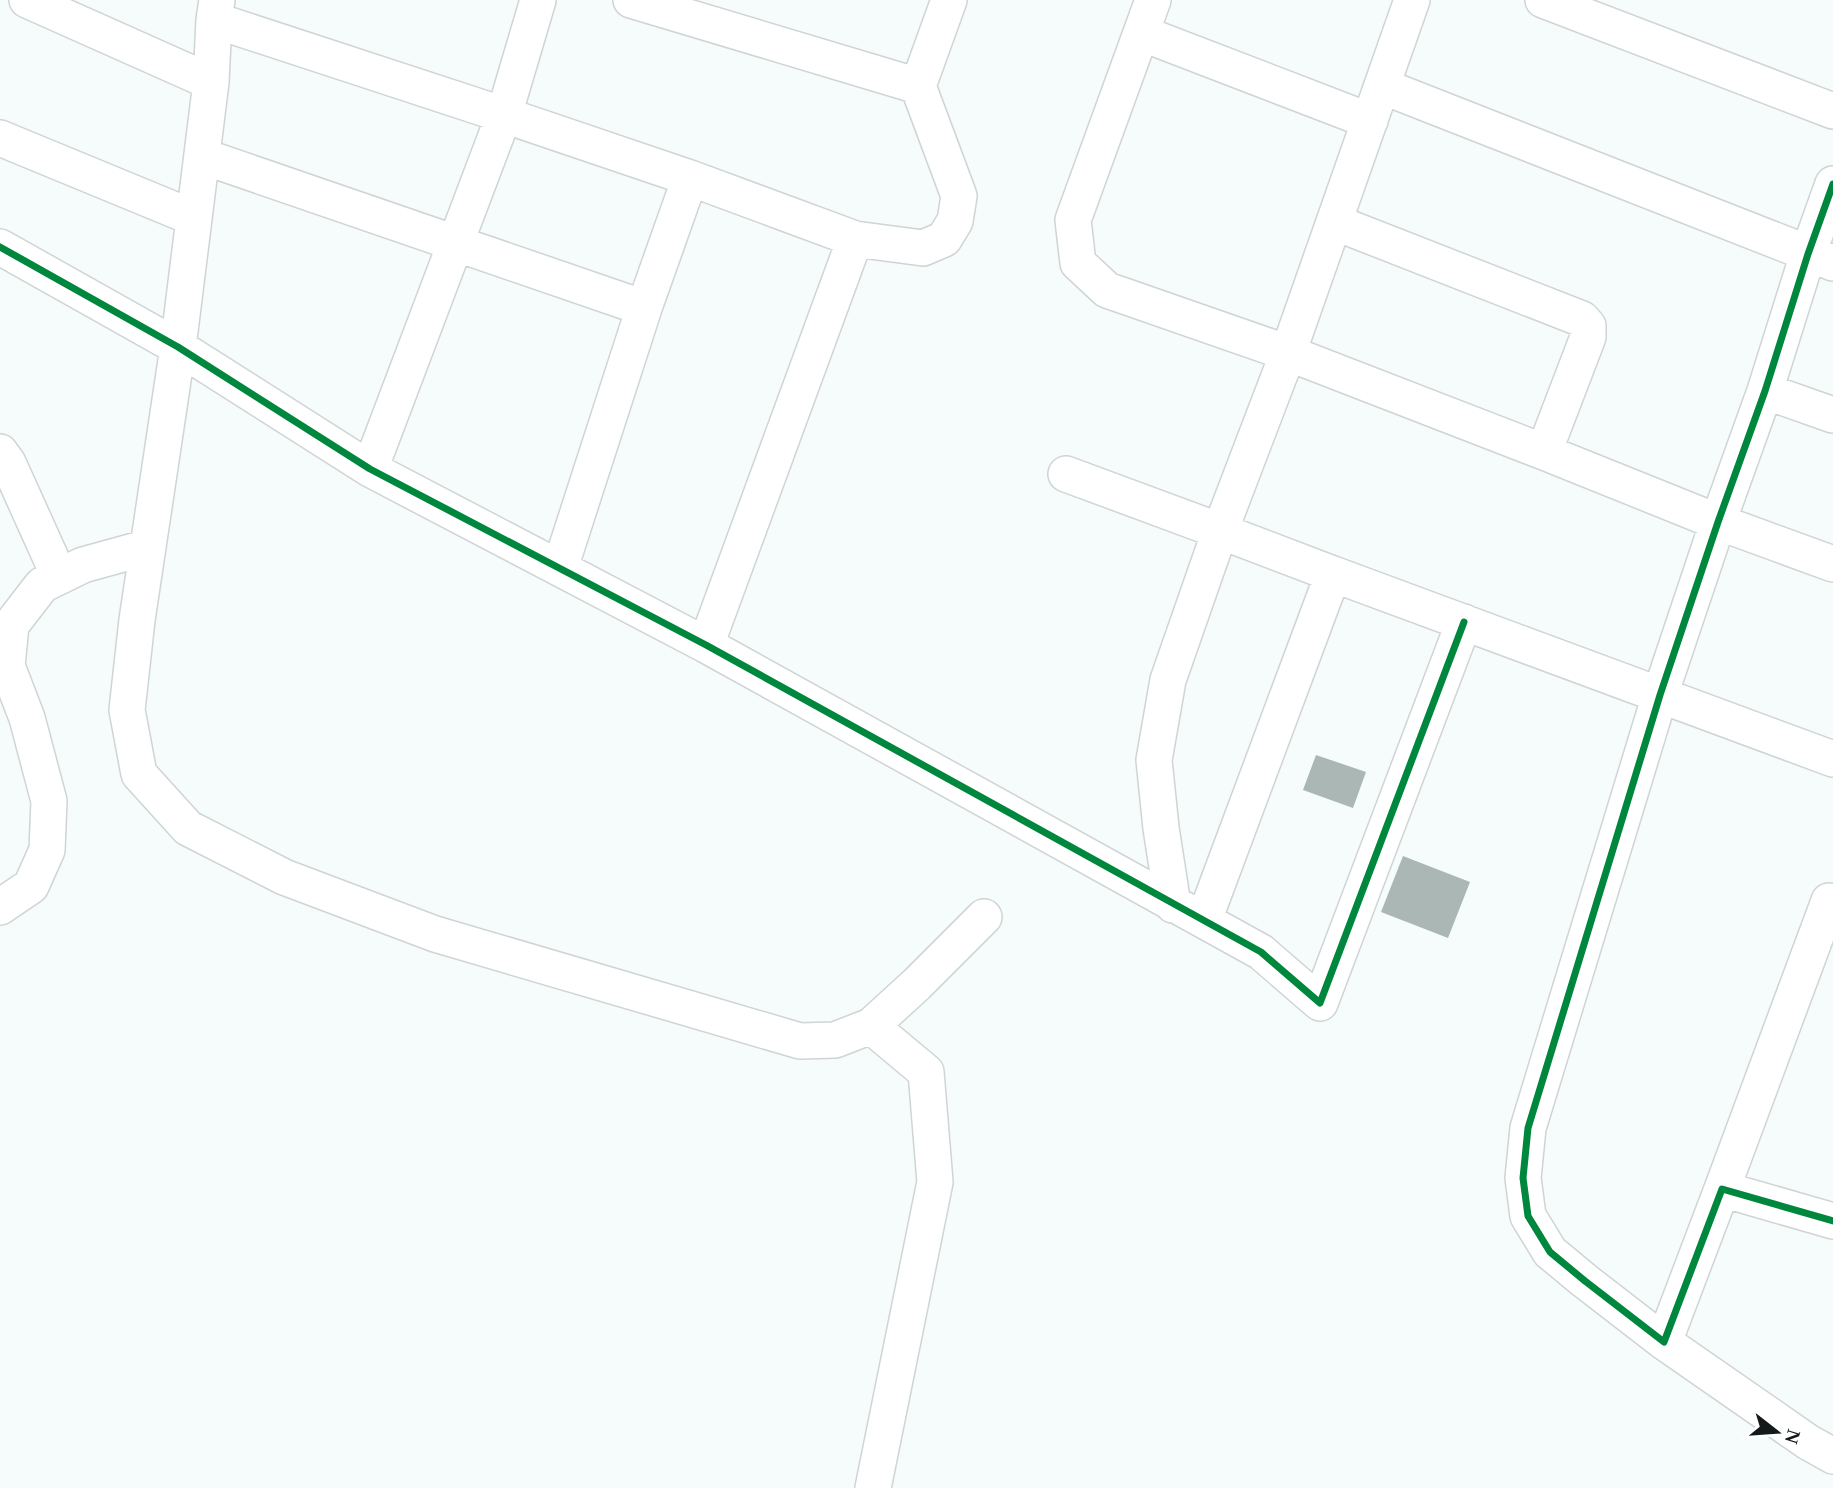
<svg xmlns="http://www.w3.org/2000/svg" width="1833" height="1488" viewBox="0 0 1833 1488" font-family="'Times New Roman',serif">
<rect width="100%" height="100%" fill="#f5fcfb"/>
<path fill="#aab7b5" d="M1316 755 1366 772 1353 808 1303 790Z
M1403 856 1470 882 1448 938 1381 912Z"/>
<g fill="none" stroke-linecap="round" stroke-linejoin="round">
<g stroke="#ced5d4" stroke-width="38">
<path id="minor" d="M27 0 211 82
M217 0 214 20 211 82 178 347 137 620 127 710 139 774 188 828 284 877 435 934 800 1041 835 1040 871 1026 917 984 984 917
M631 0 918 86 959 196 955 221 944 239 923 248 855 239 706 645
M1153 0 1073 220 1078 263 1107 290 1288 353 1544 452 1718 522 1833 564
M1543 0 1833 111
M214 20 504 115 690 178 855 239
M1141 33 1370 121
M918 86 949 0
M1382 86 1833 263
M0 138 194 218
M202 156 644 308
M1833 184 1808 254 1765 391 1718 522 1660 695 1528 1128 1523 1178 1528 1216 1550 1252 1585 1281 1664 1342 1722 1189 1833 1221
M1334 222 1582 319 1588 326V337L1544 452
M0 247 178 347 370 469 706 645 1261 952 1320 1003 1464 622
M1765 391 1833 415
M0 452 8 463 59 576
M370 469 504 115 538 0
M1066 474 1220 531 1168 680 1154 760 1161 828 1173 905
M560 568 644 308 690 178
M1333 574 1220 531 1288 353 1412 0
M0 907 31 886 47 850 49 801 27 718 7 666 11 625 42 585 83 565 148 547
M1204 920 1333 574 1833 759
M871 1026 926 1072 935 1182 873 1488
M1722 1189 1829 901
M1664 1342 1808 1442 1833 1456"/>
</g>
<use href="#minor" stroke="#fefffe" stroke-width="35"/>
<g stroke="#fff" stroke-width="11">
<path id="cycleway" d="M1833 184 1808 254 1765 391 1718 522 1660 695 1528 1128 1523 1178 1528 1216 1550 1252 1585 1281 1664 1342 1722 1189 1833 1221
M0 247 178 347 370 469 706 645 1261 952 1320 1003 1464 622"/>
</g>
<use href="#cycleway" stroke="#00873e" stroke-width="7"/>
</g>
<g transform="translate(1777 1432) rotate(107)" stroke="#ffffff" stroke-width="5" paint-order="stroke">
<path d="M0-5L12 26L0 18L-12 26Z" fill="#131a19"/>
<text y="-10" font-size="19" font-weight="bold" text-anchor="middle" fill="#131a19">N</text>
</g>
</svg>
